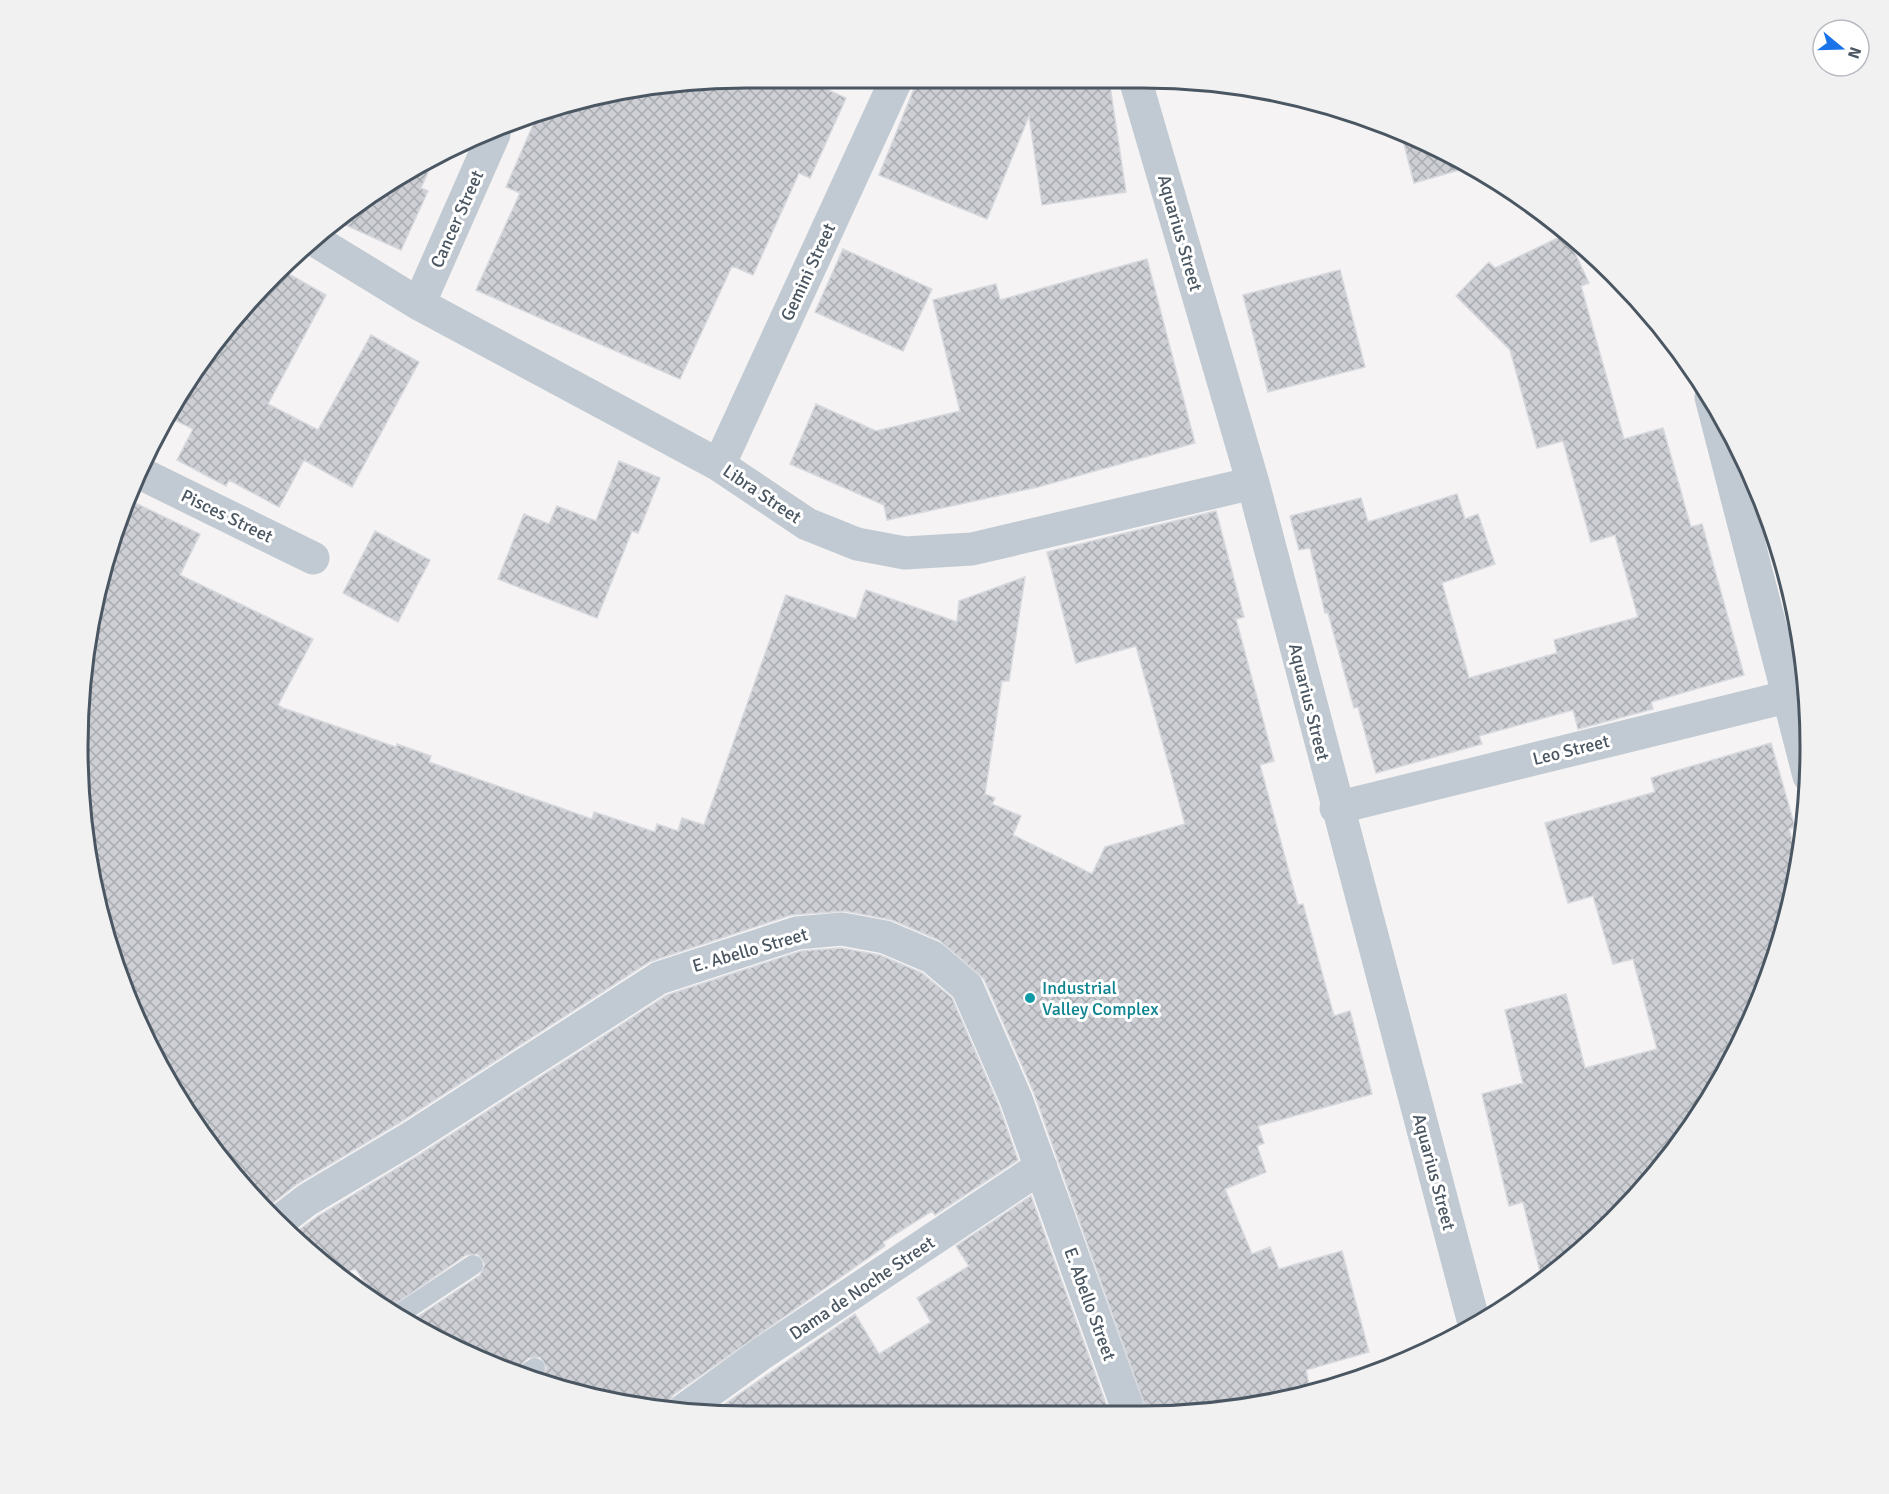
<svg xmlns="http://www.w3.org/2000/svg" width="1889" height="1494" viewBox="0 0 1889 1494" font-family="Signika,sans-serif">
<defs>
<pattern id="building-cross-hatch" width="8" height="8" patternUnits="userSpaceOnUse" patternTransform="scale(1.5)"><rect width="8" height="8" fill="#cdcfd5"/><path d="M0 0l8 8M0 8l8-8" fill="none" stroke="#a8abb0"/></pattern>
</defs>
<rect width="100%" height="100%" fill="#f5f3f3"/>
<path fill="url(#building-cross-hatch)" stroke="#d7d9de" stroke-width="1.5" d="M747 78H802L846 98 810 178 799 173 753 275 732 266 680 379 476 290 520 193 506 187 537 116 574 101Z
M918 79H1109L1126 192 1042 205 1029 116 987 219 879 175Z
M1401 133 1473 166 1414 183Z
M434 159 421 188 428 191 401 250 341 223 412 168Z
M1566 234 1589 283 1581 286 1624 439 1663 428 1691 527 1702 524 1744 675 1651 702 1653 709 1578 729 1573 710 1479 736 1482 744 1376 773 1358 707 1354 708 1328 613H1325L1310 548 1299 550 1290 516 1361 498 1368 522 1457 494 1465 519 1478 514 1495 564 1442 583 1469 678 1557 653 1554 640 1638 617 1615 535 1591 542 1563 441 1537 448 1510 350 1456 296 1489 262 1495 268Z
M843 249 932 289 903 351 815 312Z
M1147 259 1195 443 1038 487 887 520 884 505 790 464 816 404 876 431 960 411 933 300 996 284 1000 300Z
M280 269 326 295 268 404 318 430 371 335 419 362 352 487 304 460 279 507 229 480 226 486 177 460 193 429 166 416 207 361 212 363 227 335Z
M1340 270 1365 367 1268 392 1243 295Z
M619 461 660 478 638 533 632 531 597 618 498 579 524 514 549 524 557 506 596 521Z
M131 501 200 534 180 575 313 639 278 705 283 708 396 747 397 744 431 756 429 762 592 819 594 812 655 832 657 824 678 831 682 818 704 825 786 595 856 619 866 590 957 622 959 601 1025 577 1009 681H1002L985 794 995 798 992 804 1021 816 1013 835 1092 874 1105 847 1185 824 1136 646 1076 663 1047 552 1216 511 1244 617 1236 619 1274 761 1260 765 1298 905 1303 904 1334 1016 1350 1011 1372 1094 1258 1126 1264 1143 1257 1146 1266 1172 1225 1189 1252 1254 1270 1247 1279 1269 1342 1251 1369 1352 1306 1370 1310 1390 1186 1415H1148L1034 1093 984 979 939 940 892 920 845 911 791 915 649 962 399 1123 297 1184 265 1209 188 1109 194 1105 149 1038 101 920 78 747 101 574Z
M375 531 430 560 398 622 343 593Z
M1771 743 1795 827 1789 829 1798 862 1788 920 1742 1043 1673 1154 1583 1250 1542 1280 1523 1202 1509 1206 1482 1094 1523 1083 1505 1010 1566 994 1585 1068 1657 1049 1633 959 1613 964 1593 896 1568 903 1545 823 1655 792 1651 778Z
M841 948 880 955 922 973 952 998 999 1106 1018 1160 935 1215 932 1211 883 1242 885 1246 673 1395 666 1408 617 1403 539 1380 547 1368 540 1357 528 1358 514 1372 491 1365 410 1322 480 1275 485 1264 478 1254 466 1255 387 1310 381 1306 355 1268 342 1276 292 1235 318 1216 419 1155 667 995 801 951Z
M1031 1196 1110 1415 747 1416 712 1413 855 1314 879 1354 931 1322 917 1298 969 1266 956 1246Z"/>
<g fill="none" stroke-linecap="round" stroke-linejoin="round">
<path stroke="#c1cad2" stroke-width="20" d="M398 1315 473 1265
M525 1375 535 1368"/>
<path stroke="#c1cad2" stroke-width="33" d="M1135 79 1253 483 1475 1327
M316 241 419 304 719 465 807 524 857 544 905 553 972 549 1253 483
M419 304 494 134
M1711 397 1809 776
M719 465 897 78
M142 474 313 558
M1336 808 1806 692
M277 1223 307 1200 409 1139 659 978 797 933 842 929 885 937 932 957 967 987 1016 1099 1130 1415
M684 1410 761 1354 1041 1167"/>
</g>
<circle fill="#0f9aa8" stroke="#fff" stroke-width="2" cx="1030" cy="998" r="6"/>
<g text-anchor="middle" dominant-baseline="central" stroke-width="6" stroke-linejoin="round" paint-order="stroke">
<g font-size="18" fill="#4a5661" stroke="#fff">
<text transform="translate(457 219) rotate(-66)">Cancer Street</text>
<text transform="translate(1180 233) rotate(74)">Aquarius Street</text>
<text transform="translate(808 272) rotate(-65)">Gemini Street</text>
<text transform="translate(762 494) rotate(34)">Libra Street</text>
<text transform="translate(227 516) rotate(26)">Pisces Street</text>
<text transform="translate(1309 702) rotate(76)">Aquarius Street</text>
<text transform="translate(1571 750) rotate(-14)">Leo Street</text>
<text transform="translate(750 950) rotate(-16)">E. Abello Street</text>
<text transform="translate(1434 1172) rotate(75)">Aquarius Street</text>
<text transform="translate(862 1288) rotate(-34)">Dama de Noche Street</text>
<text transform="translate(1090 1304) rotate(70)">E. Abello Street</text>
</g>
<g font-size="18" fill="#0d838f" stroke="#fff" text-anchor="start">
<text x="1042" y="988">Industrial<tspan x="1042" dy="21">Valley Complex</tspan></text>
</g>
</g>
<path d="M0 0H1889V1494H0ZM746 88H1142A658 658 0 0 1 1800 746V748A658 658 0 0 1 1142 1406H746A658 658 0 0 1 88 748V746A658 658 0 0 1 746 88Z" fill="#f1f1f2" fill-rule="evenodd"/>
<path fill="none" stroke="#4a5661" stroke-width="3" d="M746 88H1142A658 658 0 0 1 1800 746V748A658 658 0 0 1 1142 1406H746A658 658 0 0 1 88 748V746A658 658 0 0 1 746 88Z"/>
<g transform="translate(1841 48) rotate(109)"><circle r="28" fill="#ffffff" stroke="#b7bbc0" stroke-width="1.5"/>
<path d="M0-4.5L10 22L0 15L-10 22Z" fill="#1a73e8"/>
<text y="-9" font-size="16" font-weight="bold" text-anchor="middle" fill="#4a5661">N</text>
</g>
</svg>
